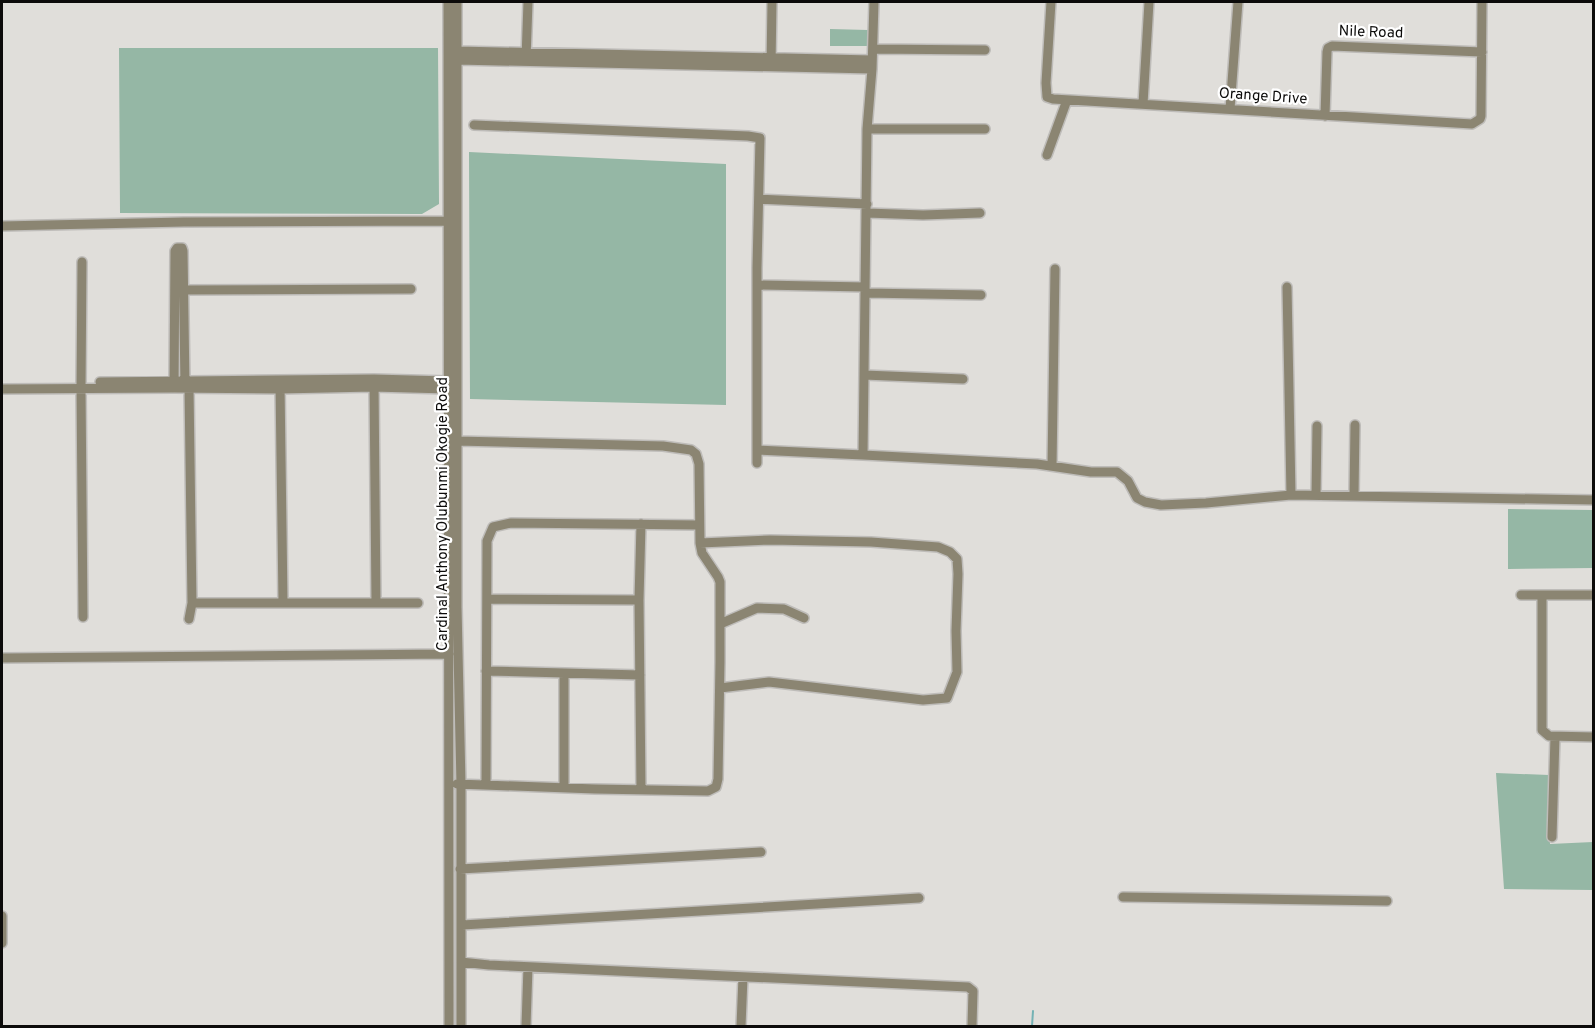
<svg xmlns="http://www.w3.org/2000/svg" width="1595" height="1028" viewBox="0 0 1595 1028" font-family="Overpass,sans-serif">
<rect width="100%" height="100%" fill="#e0deda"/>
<path fill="#95b7a5" d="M830 29 868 30 867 46H830Z
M119 48H438L439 204 422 214 120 213Z
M469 152 726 164V405L470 399Z
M1508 509 1593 510V568L1508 569Z
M1496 773 1549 775 1550 844 1593 842V890L1504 889Z"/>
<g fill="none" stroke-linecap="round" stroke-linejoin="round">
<path stroke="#74b2b4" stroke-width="2" d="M1032 1026 1033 1011"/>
<g stroke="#bebcb9" stroke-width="12">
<path id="minor" d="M448 2 449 1026
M457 2V607L461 784V1026
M874 2 872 69 867 129 863 455 1037 464 1091 472H1117L1128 481 1137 498 1145 502 1161 505 1206 503 1291 495 1594 500
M1051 2 1046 83 1047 97 1053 99 1472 124 1480 119 1481 116 1482 2
M873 49 985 50
M458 51 872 60
M526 59 528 2
M458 60 872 69
M771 65 772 2
M1143 104 1149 2
M1230 109 1238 2
M1325 116 1327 52 1328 48 1332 46 1482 52
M474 125 748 136 760 138 757 268V463
M867 129H985
M1047 155 1067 100
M759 199 867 204
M867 213 923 215 980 213
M2 226 184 222 448 221
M82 262 81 388 83 617
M757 285 865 287
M1287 287 1291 495
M180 290 411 289
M865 293 981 295
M864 375 963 379
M100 382 374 379 447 381
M374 382 376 602
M280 385 283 602
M174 387 175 251 177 248H182L183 251 185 386
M189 388 192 603 189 619
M2 389 174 388 280 389 373 387 448 389
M757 450 863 455
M1052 466 1055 269
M1316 495 1317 426
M1354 496 1355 425
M700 543 770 540 871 542 938 547 950 552 957 559 958 574 956 631 957 672 947 698 923 700 769 682 720 688
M1521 595H1594
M1542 595V730L1549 736 1594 737
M487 599 639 600
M192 603H418
M720 624 757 608 784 609 804 618
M2 658 449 654
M486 671 640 675
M457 784 595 789 708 791 716 787 718 779 720 662V582L718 577 702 553 700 543 699 464 696 454 691 450 663 446 457 441
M486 784 487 541 493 527 511 523 699 525
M564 787V673
M641 789 639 600 641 524
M1552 837 1555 737
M460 869 761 852
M1123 897 1387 901
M2 916V943
M462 925 919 898
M461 962 489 965 968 987 973 991 972 1026
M526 1026 528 967
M741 1026 743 977"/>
</g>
<use href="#minor" stroke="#8b8572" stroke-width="9"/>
</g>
<g text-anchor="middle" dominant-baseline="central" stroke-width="4.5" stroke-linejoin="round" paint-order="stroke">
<g font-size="15" fill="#0c0b0a" stroke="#fff">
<text transform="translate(1371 33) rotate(2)">Nile Road</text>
<text transform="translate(1263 97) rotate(4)">Orange Drive</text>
<text transform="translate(443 514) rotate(-90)">Cardinal Anthony Olubunmi Okogie Road</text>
</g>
</g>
<rect width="1595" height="1028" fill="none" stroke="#0c0b0a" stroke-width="6"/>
</svg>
